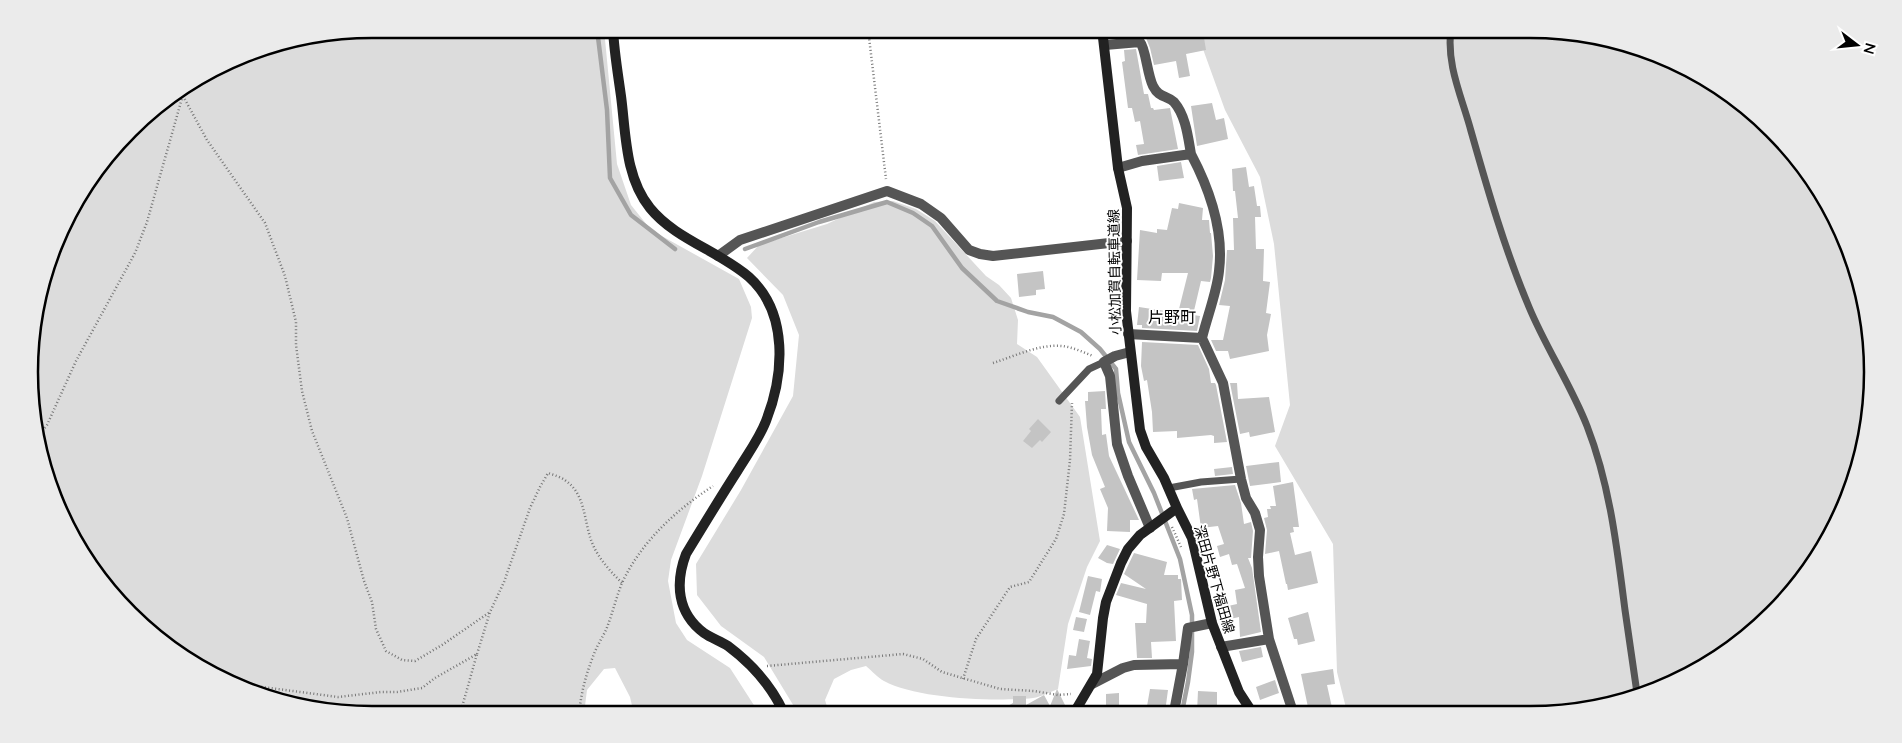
<svg xmlns="http://www.w3.org/2000/svg" width="1902" height="743" viewBox="0 0 1902 743" font-family="Lato,'Noto Sans JP',sans-serif">
<rect width="100%" height="100%" fill="#fff"/>
<path fill="#dcdcdc" d="M372 29H604L617 164 631 205 651 230 739 279 751 307 752 318 702 476 671 560 668 581 676 623 687 640 730 668 759 713 634 714 630 697 615 668 604 669 587 690 584 714H371L283 702 220 679 163 644 86 562 55 502 35 439 32 326 47 262 75 200 146 114 200 75 261 47Z
M1199 29H1530L1619 41 1682 64 1739 100 1788 146 1827 200 1855 262 1870 327 1872 394 1861 460 1816 562 1757 629 1682 679 1576 711 1347 712 1337 672 1333 544 1275 446 1290 405 1274 244 1260 177 1225 110 1199 38Z
M893 201 916 209 935 221 986 276 999 285 1011 298 1018 320 1017 344 1037 357 1080 417 1100 541 1087 567 1068 624 1058 689C1050 692 1041 697 1033 698 996 702 917 699 884 681 878 678 872 671 866 666L851 670 834 679 825 700 829 713H798L764 657 721 626 697 595 696 564 741 490 793 396 799 335 783 295 747 258 759 245 827 224 874 202Z"/>
<g fill="none" stroke-linecap="round" stroke-linejoin="round">
<path stroke="#a3a3a3" stroke-width="4.5" d="M597 29 607 110 610 178 631 215 675 249
M745 249 819 222 887 202 913 213 932 226 962 268 997 301 1028 312 1053 317 1081 332 1100 349 1116 369 1118 393 1129 442 1154 493 1180 559 1192 615V652L1188 682 1182 712"/>
</g>
<path fill="#c4c4c4" d="M1122 29H1199V39L1204 38 1206 50 1186 54 1190 76 1179 78 1176 61 1154 65 1150 48 1146 38 1140 35 1123 37Z
M1136 49 1144 94H1148L1151 108H1153L1154 110 1170 108 1178 149 1138 155 1136 145 1144 144 1140 121 1135 122 1132 108H1128L1122 62 1125 61 1124 50Z
M1212 103 1216 120 1224 118 1228 139 1197 146 1191 106Z
M1181 162 1184 178 1159 181 1157 166Z
M1246 167 1249 187 1254 186 1257 206H1260L1261 217H1255L1256 249H1264L1263 281 1270 282 1266 313 1271 314 1267 335 1269 351 1230 359 1228 351H1216L1211 340H1223L1230 306 1219 305 1225 280 1227 250H1234L1233 218H1238L1235 191H1233L1232 169Z
M1179 203 1203 208 1202 220H1209L1210 233H1211L1213 256 1211 278 1210 282 1201 281 1193 315 1200 316 1197 331 1142 328V325H1137L1139 307 1178 313 1188 273H1162L1161 281 1137 280 1140 230 1157 233V229L1167 230 1172 208 1178 209Z
M1043 271 1045 289 1036 290V295L1019 297 1017 274Z
M1142 342 1198 345 1209 369 1211 383H1215L1216 385 1227 442 1214 443V436L1211 435 1177 438V431L1153 432 1152 412 1147 380 1144 381 1141 366Z
M1230 383H1237L1238 399 1269 397 1275 432 1250 437 1249 432 1240 434Z
M1105 391 1106 409H1101L1102 435 1106 434 1109 456 1139 520H1130V532L1107 531 1108 508 1100 489 1105 487 1092 455 1087 427 1085 401H1088V392Z
M1038 419 1051 432 1042 442 1040 440 1032 448 1023 441 1031 431 1029 429Z
M1279 462 1281 482 1250 486 1246 466Z
M1232 467 1233 474 1215 476 1214 469Z
M1293 482 1299 527H1293L1294 532 1290 533 1295 555 1311 551 1318 583 1288 590 1287 584H1286L1279 551 1265 554 1267 530 1264 518 1268 517 1267 509H1271L1270 506H1276L1273 486Z
M1235 485 1241 503 1244 524 1251 522 1253 531 1251 558H1248L1252 568 1261 632 1240 637 1239 617 1230 619 1228 606 1237 604 1235 590 1245 588 1237 564 1232 565 1229 554 1220 557 1217 546 1224 544 1218 526 1201 528 1197 499 1194 500 1192 489Z
M1107 545 1120 549 1113 564 1107 563 1098 558Z
M1134 553 1167 562 1164 575H1178V579H1181L1182 600 1174 601 1176 641 1151 642 1152 658H1137L1135 623H1146L1147 604 1116 595 1121 583 1146 589 1124 574Z
M1088 576 1102 579 1100 592 1096 591 1090 615 1079 612Z
M1308 612 1315 641 1298 645 1297 639H1294L1288 618Z
M1076 617 1087 619 1084 632 1073 630Z
M1079 639 1090 641 1087 658 1092 659 1091 666 1067 669 1069 655 1076 656Z
M1261 647 1263 657 1242 662 1239 651Z
M1333 669 1335 684 1327 685 1333 712H1309L1301 674Z
M1275 680 1279 693 1260 700 1256 687Z
M1057 689 1066 707 1054 713H995L1013 703V696H1026V705L1044 695 1050 706Z
M1150 689 1168 690 1165 712H1146Z
M1198 691 1217 692V712H1197Z
M1119 693V711L1106 712V694Z"/>
<g fill="none" stroke-linecap="round" stroke-linejoin="round">
<path stroke="#777" stroke-width="2.5" stroke-dasharray="1 2.5" stroke-linecap="butt" d="M868 29 886 179
M183 96 207 140 265 223 285 276 296 322V345L302 391 312 431 347 518 364 581 372 602 376 629 386 651 402 660 415 661 442 645 490 612
M993 363C1015 356 1039 344 1062 346 1072 347 1083 352 1093 356
M36 439 47 425 76 361 135 253 147 222 186 84
M1172 527 1181 547
M477 654 490 612 504 582 530 508 540 487 548 473C554 475 561 477 566 481 585 494 584 520 591 540 597 557 610 571 622 583
M767 666 903 654 923 659 942 672 1000 689 1034 691 1058 695 1071 694
M963 679 976 639 1010 587 1029 582 1056 539 1064 514 1070 460 1072 403
M244 688 255 686 338 697 381 692H397L422 688 435 678 477 654 460 714
M579 714C581 693 586 674 594 654 597 646 602 638 606 630 612 615 616 598 622 583 641 542 676 510 713 486"/>
<path stroke="#555" stroke-width="7" d="M1451 29C1446 65 1462 97 1471 131 1488 191 1505 250 1529 307 1546 348 1571 385 1587 426 1610 485 1617 548 1625 610 1629 638 1633 665 1637 693
M1059 401 1089 369 1104 362
M1169 488 1201 482 1241 479"/>
<path stroke="#555" stroke-width="10" d="M1105 45 1140 42C1146 49 1147 74 1153 86 1159 98 1166 95 1174 102 1186 116 1188 137 1191 154
M1118 168 1142 161 1191 154C1210 190 1224 231 1219 271 1217 292 1207 317 1202 338L1223 383 1241 479 1246 498 1255 513 1260 530 1258 557 1259 576 1269 639 1293 712
M718 256 740 240 887 191 921 204 941 218 969 250 980 254 993 256 1127 241
M1128 334 1202 338
M1130 352 1115 356 1104 362 1110 376 1117 444 1128 476 1150 528
M1221 647 1269 639
M1092 684 1123 668 1134 665 1183 664
M1174 712 1183 664 1188 628 1212 623"/>
<path stroke="#222" stroke-width="10" d="M613 29C614 51 618 74 621 96 626 134 625 177 650 208 675 239 719 251 749 277 789 313 784 375 766 421 759 439 747 455 738 470 720 498 703 526 686 554 675 583 677 613 704 633 711 638 720 641 728 646 752 664 772 687 784 713
M1102 29 1118 168 1127 208 1126 311 1140 430 1146 447 1164 478 1177 508
M1074 713 1097 674 1103 618 1106 602 1121 563 1128 549 1140 535 1177 508 1192 538 1212 623 1239 692 1252 712"/>
</g>
<g text-anchor="middle" dominant-baseline="central" stroke-width="4" stroke-linejoin="round" paint-order="stroke">
<g font-size="14" fill="#000" stroke="#fff">
<text transform="translate(1114 272) rotate(-91)">小松加賀自転車道線</text>
<text transform="translate(1215 579) rotate(74)">深田片野下福田線</text>
</g>
<g font-size="16" fill="#000" stroke="#fff">
<text x="1172" y="316">片野町</text>
</g>
</g>
<path d="M0 0H1902V743H0ZM372 38H1530A334 334 0 0 1 1864 372V372A334 334 0 0 1 1530 706H372A334 334 0 0 1 38 372V372A334 334 0 0 1 372 38Z" fill="#ebebeb" fill-rule="evenodd"/>
<path fill="none" stroke="#000" stroke-width="2.5" d="M372 38H1530A334 334 0 0 1 1864 372V372A334 334 0 0 1 1530 706H372A334 334 0 0 1 38 372V372A334 334 0 0 1 372 38Z"/>
<g transform="translate(1857 45) rotate(106)" stroke="#ffffff" stroke-width="4" paint-order="stroke">
<path d="M0-4L9 19L0 12L-9 19Z" fill="#000000"/>
<text y="-8" font-size="14" font-weight="bold" text-anchor="middle" fill="#000000">N</text>
</g>
</svg>
